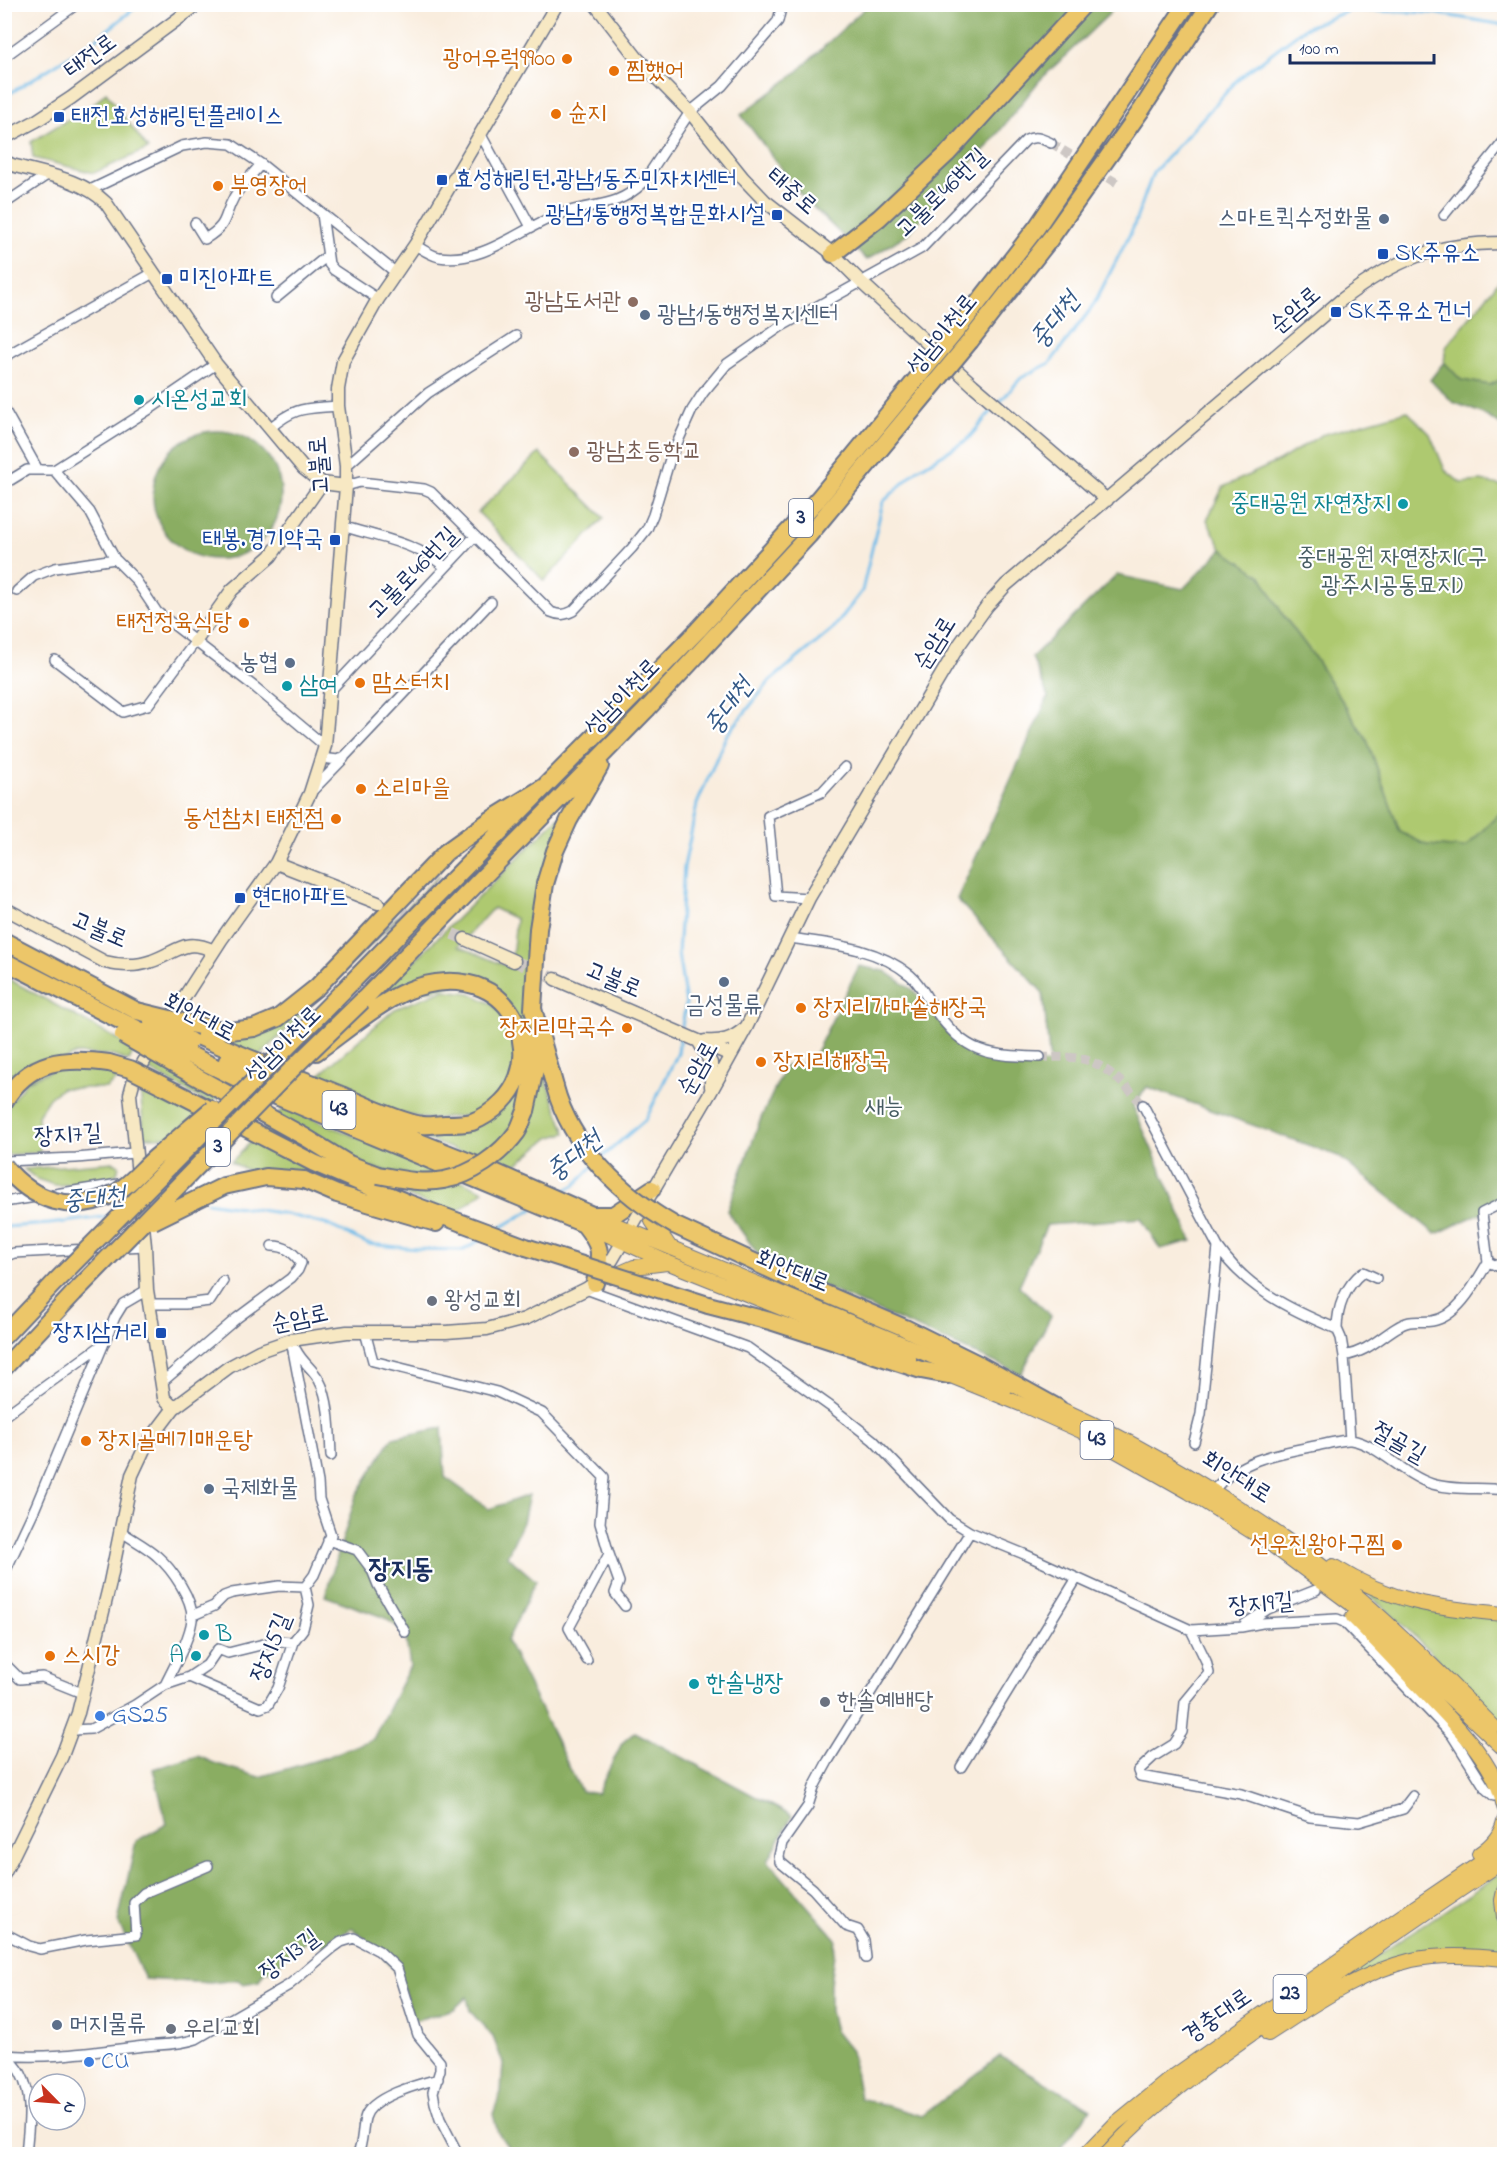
<svg xmlns="http://www.w3.org/2000/svg" width="1509" height="2159" viewBox="0 0 1509 2159" font-family="'Indie Flower','Poor Story',sans-serif">
<rect width="100%" height="100%" fill="#fff"/>
<filter id="ink" filterUnits="userSpaceOnUse"><feTurbulence type="fractalNoise" baseFrequency=".0167" numOctaves="2"/><feDisplacementMap in="SourceGraphic" scale="12" xChannelSelector="R" yChannelSelector="G"/><feConvolveMatrix kernelMatrix="1 2 1 2 8 2 1 2 1" color-interpolation-filters="sRGB"/></filter>
<filter id="wash" filterUnits="userSpaceOnUse"><feTurbulence type="fractalNoise" baseFrequency=".008" numOctaves="4" result="noise"/><feDisplacementMap in="SourceGraphic" scale="24" xChannelSelector="R" yChannelSelector="G"/><feGaussianBlur stdDeviation="1.35" result="paint"/><feColorMatrix in="noise" values="0 0 0 0 0 0 0 0 0 0 0 0 0 0 0 0 0 1.4 0 .05"/><feComposite in="paint" operator="in"/></filter>
<g filter="url(#wash)">
<rect width="100%" height="100%" fill="#f9edde"/>
<path fill="#aec96f" stroke="#647c66" stroke-width="1.5" fill-rule="evenodd" d="M106 92 148 149 94 173 33 158 31 142 95 103Z
M1504 275V378L1490 385 1461 380 1444 362 1446 347Z
M1407 411 1430 434 1445 470 1461 483 1481 481 1504 486V809L1465 848 1426 845 1400 832 1367 740 1313 655 1283 615 1261 576 1222 549 1207 520 1223 487 1279 461 1321 435Z
M539 453 604 518 544 581 478 512Z
M559 817 562 821 536 904 527 951 525 1007 531 1053 518 1116 501 1140 478 1159 429 1140 404 1124 442 1131 503 1108 525 1040 475 981 378 1000 379 996ZM493 908 516 919 511 968 458 946Z
M440 875 259 1057 206 1034 246 1033 336 976Z
M5 977 135 1049 129 1061 110 1055 75 1054 5 1092Z
M443 990 470 993 490 1003 501 1012 511 1029 518 1056 507 1089 475 1115 428 1119 399 1113 313 1080 395 1009Z
M154 1059 220 1095 210 1104 148 1069Z
M66 1063 124 1074 106 1088H62L49 1098 38 1115 40 1152 7 1155 5 1141V1120L9 1104 26 1082Z
M541 1067 566 1133 549 1138 512 1168 497 1161Z
M143 1082 202 1111 173 1137H144L141 1098Z
M286 1107 441 1173 419 1176 370 1168 275 1117Z
M270 1123 346 1167 462 1181 484 1191 453 1215 260 1133Z
M255 1138 394 1203 261 1177 231 1162Z
M114 1162 119 1165 117 1174 94 1184 54 1185 37 1179 24 1169Z
M1363 1589 1504 1617V1725L1398 1620Z
M1504 1871 1498 1898 1499 1916 1504 1929V1953L1440 1950 1308 2002Z"/>
<path fill="#8aad62" stroke="#526e60" stroke-width="1.5" d="M868 5H1115L1109 14 1039 81 988 146 946 188 910 232 867 260 801 195 741 115 795 74Z
M1444 362 1461 380 1490 385 1504 378V427L1481 413 1453 402 1430 380Z
M153 495a64 64 0 1 1 128 0a64 64 0 1 1-128 0Z
M1222 549 1261 576 1283 615 1313 655 1367 740 1400 832 1426 845 1465 848 1504 809V1202L1436 1234 1338 1156 1147 1087 1133 1106 1192 1241 1160 1249 1141 1218 1047 1225 1019 1286 1051 1316 1021 1374 762 1260 727 1211 761 1118 786 1065 810 1064 859 966 885 971 913 990 964 1043 1000 1058 1050 1064 1043 993 957 899 1048 697 1032 657 1117 575 1183 589Z
M442 1428 445 1477 489 1509 529 1495 523 1522 507 1556 536 1581 507 1641 581 1791 597 1794 622 1743 635 1732 792 1816 768 1861 836 1939 830 1984V2011L835 2031 851 2051 860 2098 922 2116 1000 2056 1091 2109 1056 2154H513L498 2133 493 2114 501 2092 503 2063 493 2037 470 2011 467 1997 454 2009 413 2021 400 1978 379 1951 352 1928 324 1947 314 1936 287 1955 275 1969 264 1972 259 1981 243 1984 238 1980 210 1983 145 1979 118 1922 136 1841 167 1824 153 1769 198 1756 214 1763 259 1777 324 1758 373 1739 410 1666 405 1632 383 1617 325 1596 356 1496 392 1438Z"/>
<g fill="none" stroke-linecap="round" stroke-linejoin="round">
<path stroke="#6ebbe8" stroke-width="3" d="M4 97 95 40 140 4
M1000 402 1021 378 1050 363 1093 306 1133 228 1153 173 1240 77 1305 28 1350 10 1433 13 1504 25
M681 1031 686 1004 678 953 684 867 697 804 726 736 770 681 833 629 862 591 883 502 918 469 967 440 995 407
M601 1158 646 1119 678 1053 680 1037
M560 1193 575 1185 594 1165
M207 1202 286 1214 328 1225 368 1244 417 1249 464 1250 484 1237
M4 1227 49 1224 112 1216
M498 1229 533 1209"/>
</g>
</g>
<g filter="url(#ink)">
<g fill="none" stroke-linecap="round" stroke-linejoin="round">
<path stroke="#cdc7c4" stroke-width="9" stroke-dasharray="9 4.5" stroke-linecap="butt" d="M1051 143 1117 183
M1040 1057C1054 1058 1070 1056 1083 1059 1107 1065 1128 1088 1143 1105"/>
<path stroke="#cdc7c4" stroke-width="12" stroke-dasharray="12 6" stroke-linecap="butt" d="M386 906 465 939
M514 961 555 979"/>
<g stroke="#69728b" stroke-width="12">
<path id="street" d="M4 57 77 4
M480 133 531 227
M90 190 182 146 207 142 231 144 261 164 395 272
M4 204 47 175
M322 214 329 264 334 270 378 299
M1444 215 1504 141
M195 223 205 239C230 223 222 219 234 197 241 185 252 175 261 164
M415 245C422 249 430 255 439 257 486 264 522 226 563 213 595 202 615 209 643 183L690 112 722 86 778 21 782 4
M276 298 327 256
M4 357 153 273
M4 409 38 470
M270 428C296 406 305 409 338 406
M346 466 428 393 516 336
M4 484 27 470H54L150 409 216 364
M346 486 360 482 424 489 431 492 475 536
M342 526C377 537 417 543 445 567
M115 559 135 579 157 612 256 688 325 746
M17 591 34 576 55 568 115 559 90 512 54 470
M55 660 123 712 148 705 195 642
M330 691 475 536 551 612C560 616 565 615 573 611L632 548 647 529 653 515 670 459 692 410 703 393 727 364 780 327 922 248 1026 140C1036 135 1042 139 1051 143
M322 758 338 760 345 756 491 602
M312 791 344 758
M809 898 776 896 768 816 822 792 845 767
M789 938C831 944 876 947 910 975 920 983 927 998 934 1009 967 1055 987 1055 1040 1057
M1143 1105 1218 1247C1247 1289 1291 1310 1337 1329L1341 1338 1344 1356
M4 1161 76 1158 134 1153
M4 1202 125 1183
M4 1257 14 1253 145 1246
M1488 1262 1482 1213 1504 1202
M586 1289 748 1348 831 1407 873 1440 949 1519 970 1532 828 1761 814 1787 808 1806 782 1843 779 1856 780 1862 813 1889 846 1926 858 1930 864 1940 866 1958
M149 1304H185L210 1301 223 1281
M1337 1329C1337 1308 1345 1286 1363 1272L1376 1278
M365 1332 373 1361 497 1392 542 1413 604 1477 600 1523 609 1554 569 1628 587 1660
M296 1350C302 1362 313 1369 319 1380 330 1399 330 1434 331 1456
M161 1383 237 1318 291 1278 298 1270 301 1263C293 1252 286 1246 272 1246
M4 1416 102 1345
M1350 1440 1344 1356C1368 1351 1377 1340 1396 1328 1412 1318 1416 1323 1432 1321 1458 1317 1476 1282 1488 1262L1504 1269
M1194 1442 1201 1414 1218 1247
M1213 1491C1240 1458 1280 1453 1320 1445 1329 1444 1342 1439 1351 1440 1380 1445 1403 1475 1432 1484 1456 1491 1480 1487 1504 1490
M119 1530C131 1539 146 1546 157 1556 172 1569 194 1600 192 1620 189 1641 174 1666 165 1685
M970 1532 1024 1554 1191 1630 1241 1627 1262 1623 1337 1619 1344 1622 1452 1735 1486 1789 1494 1796
M328 1540 357 1550 372 1570 378 1585 405 1632
M609 1554 619 1582 615 1593 625 1606
M4 1574 35 1508 115 1317 123 1304 147 1290
M191 1616 214 1606 224 1596 232 1593 279 1586 305 1587
M1245 1624 1268 1609 1316 1590
M1191 1630 1206 1661 1209 1673 1185 1702 1182 1732 1174 1744 1153 1757 1138 1771 1140 1776 1241 1794 1310 1817 1359 1822 1403 1809 1413 1796
M4 1663 20 1679 42 1677 82 1693
M189 1677 207 1665 218 1649 228 1653 276 1641 293 1642
M73 1730 91 1729 135 1705 165 1685 189 1677 260 1708 268 1705 278 1688 293 1642 303 1629 309 1605 305 1587 314 1575 331 1535 319 1499 318 1482 291 1340
M961 1767 1077 1578
M4 1933 29 1946 40 1949 86 1940 136 1935 134 1903 144 1893 208 1866
M4 2055C48 2059 92 2052 136 2047 156 2044 176 2046 196 2039L289 1985 334 1947 341 1942 354 1938 379 1951 397 1968 418 2035 440 2062V2070L433 2092 435 2103 440 2119 458 2154
M6 2055C11 2061 18 2067 21 2074 34 2097 28 2129 26 2154
M358 2154C363 2142 362 2130 365 2118 370 2097 419 2084 438 2079"/>
</g>
<g stroke="#69728b" stroke-width="15">
<path id="secondary" d="M595 4 637 58 690 112 743 178 765 201 833 254 862 283 973 385 1107 500
M4 138 36 121 71 98 198 4
M4 161 12 165C44 174 82 179 106 203L216 364 303 468 322 483 346 486
M195 642 232 590 271 556 322 483
M378 903 276 863 310 793 325 746 346 486V466L338 406V389L343 361 378 299 415 245 557 4
M4 908 105 962C121 966 136 967 152 961 178 952 184 937 214 951
M465 939 514 961
M555 979 731 1055
M167 1024 221 940 276 863
M705 1041C722 1042 731 1040 744 1029
M699 1042 711 1063V1087
M154 1044 134 1079 130 1094 145 1246 147 1290 164 1398 174 1408
M4 1874 62 1756 78 1713 109 1587 132 1475 146 1445 174 1408 229 1367 259 1351 291 1340 347 1332H446L487 1329 525 1319 586 1289 595 1283 612 1260 710 1093 747 1026 809 898 959 645 987 606 1006 585 1340 301C1395 259 1434 243 1504 243"/>
</g>
<g stroke="#69728b" stroke-width="16">
<path id="primary" d="M649 1205 652 1221 669 1246
M597 1217 1006 1387
M584 1224 669 1263 909 1359
M611 1277 634 1267 667 1263
M941 1372 1023 1405 1081 1431 1189 1492 1265 1540 1350 1603 1504 1749
M1049 1404C1114 1431 1177 1468 1236 1506 1268 1527 1300 1548 1329 1572 1387 1620 1441 1673 1494 1727
M1333 1566C1392 1603 1437 1608 1504 1614
M1353 1617C1376 1640 1398 1664 1420 1687 1451 1720 1496 1761 1504 1807
M1479 1854C1491 1846 1501 1835 1504 1821
M1504 1891 1502 1900 1504 1917
M1268 2034C1313 2005 1358 1973 1412 1960 1439 1954 1477 1956 1504 1959
M1086 2154 1116 2123 1170 2079 1399 1918 1504 1847
M1107 2154C1163 2092 1233 2047 1302 1999 1369 1953 1435 1905 1504 1861"/>
</g>
<g stroke="#69728b" stroke-width="20">
<path id="highway" d="M833 254 879 218 947 154 1084 4
M957 330 1037 227 1187 4
M970 341 1050 239 1142 109 1210 4
M4 941 137 1011
M4 961 131 1026
M343 991 633 697
M362 1001 647 709
M199 1026 230 1031 254 1028 278 1018 317 987 446 852 492 819 544 787
M193 1034C242 1056 291 1075 341 1095 362 1104 400 1122 422 1125 429 1126 437 1124 445 1124 453 1124 464 1124 472 1122 483 1118 494 1110 502 1102 516 1088 524 1068 522 1048 517 986 458 969 407 991 378 1003 343 1033 316 1052
M182 1051 237 1078
M227 1061 319 1102 492 1171 592 1215H613L652 1189
M175 1065 305 1137 349 1164 378 1175
M162 1085 314 1163 408 1203 526 1247
M555 1087 533 1009 538 929 545 884 555 851 569 820 600 766
M269 1093 584 1224C604 1250 600 1252 595 1283
M4 1102C29 1059 65 1057 109 1063
M526 1111 535 1069 534 1037
M304 1180 337 1194 436 1223
M674 1225 793 1280 905 1328 980 1365 1058 1408
M708 1305 770 1321 921 1370 948 1375
M4 1336 55 1282
M4 1368 74 1293"/>
</g>
<use href="#street" stroke="#fff" stroke-width="9"/>
<use href="#secondary" stroke="#f7e8c3" stroke-width="12"/>
<use href="#primary" stroke="#ecc669" stroke-width="14"/>
<use href="#highway" stroke="#ecc669" stroke-width="16"/>
<g stroke="#69728b" stroke-width="20" stroke-linecap="butt">
<path id="highway-bridge" d="M633 697 698 630 818 499 957 330
M647 709 809 535 970 341
M137 1011 199 1026
M152 1021 190 1041
M131 1026 182 1051
M123 1035 175 1065
M109 1063 130 1069 162 1085
M555 1087C571 1147 622 1195 674 1225
M4 1166C33 1201 72 1215 115 1193 130 1185 143 1168 156 1157 175 1141 193 1125 212 1109
M378 1175C400 1179 422 1184 444 1180 472 1175 500 1155 517 1132 521 1126 523 1117 526 1111
M153 1221 224 1186 266 1177 304 1180
M526 1247 708 1305
M55 1282 343 991
M74 1293 293 1068 362 1001"/>
</g>
<use href="#highway-bridge" stroke="#ecc669" stroke-width="16"/>
</g>
</g>
<g fill="#e8710a" stroke="#fff" stroke-width="2">
<circle cx="567" cy="59" r="6"/>
<circle cx="614" cy="71" r="6"/>
<circle cx="556" cy="114" r="6"/>
<circle cx="218" cy="186" r="6"/>
<circle cx="244" cy="623" r="6"/>
<circle cx="360" cy="683" r="6"/>
<circle cx="361" cy="789" r="6"/>
<circle cx="336" cy="819" r="6"/>
<circle cx="801" cy="1008" r="6"/>
<circle cx="627" cy="1028" r="6"/>
<circle cx="761" cy="1062" r="6"/>
<circle cx="86" cy="1441" r="6"/>
<circle cx="1397" cy="1545" r="6"/>
<circle cx="50" cy="1656" r="6"/>
</g>
<g fill="#1a4fb4" stroke="#fff" stroke-width="2">
<rect x="53" y="111" width="12" height="12" rx="3"/>
<rect x="436" y="174" width="12" height="12" rx="3"/>
<rect x="771" y="209" width="12" height="12" rx="3"/>
<rect x="1377" y="248" width="12" height="12" rx="3"/>
<rect x="161" y="273" width="12" height="12" rx="3"/>
<rect x="1330" y="306" width="12" height="12" rx="3"/>
<rect x="329" y="534" width="12" height="12" rx="3"/>
<rect x="234" y="892" width="12" height="12" rx="3"/>
<rect x="155" y="1327" width="12" height="12" rx="3"/>
</g>
<g fill="#5c6f8a" stroke="#fff" stroke-width="2">
<circle cx="1384" cy="219" r="6"/>
<circle cx="645" cy="315" r="6"/>
<circle cx="290" cy="663" r="6"/>
<circle cx="724" cy="982" r="6"/>
<circle cx="209" cy="1489" r="6"/>
<circle cx="57" cy="2025" r="6"/>
</g>
<g fill="#8d6e63" stroke="#fff" stroke-width="2">
<circle cx="633" cy="302" r="6"/>
<circle cx="574" cy="452" r="6"/>
</g>
<g fill="#0f9aa8" stroke="#fff" stroke-width="2">
<circle cx="139" cy="400" r="6"/>
<circle cx="1403" cy="504" r="6"/>
<circle cx="287" cy="686" r="6"/>
<circle cx="204" cy="1635" r="6"/>
<circle cx="196" cy="1656" r="6"/>
<circle cx="694" cy="1684" r="6"/>
</g>
<g fill="#6b7280" stroke="#fff" stroke-width="2">
<circle cx="432" cy="1301" r="6"/>
<circle cx="825" cy="1702" r="6"/>
<circle cx="171" cy="2029" r="6"/>
</g>
<g fill="#3f7fe0" stroke="#fff" stroke-width="2">
<circle cx="100" cy="1716" r="6"/>
<circle cx="89" cy="2062" r="6"/>
</g>
<g text-anchor="middle" dominant-baseline="central" stroke-width="4.5" stroke-linejoin="round" paint-order="stroke">
<g fill="#fff" stroke="#5f6d8e" stroke-width="1.5">
<rect x="789" y="499" width="24" height="38" rx="4.5"/>
<rect x="322.5" y="1091" width="33" height="38" rx="4.5"/>
<rect x="206" y="1128" width="24" height="38" rx="4.5"/>
<rect x="1080.5" y="1421" width="33" height="38" rx="4.5"/>
<rect x="1273.5" y="1975" width="33" height="38" rx="4.5"/>
</g>
<g font-size="22" font-weight="bold" fill="#1b2f5e">
<text x="801" y="518">3</text>
<text x="339" y="1110">43</text>
<text x="218" y="1147">3</text>
<text x="1097" y="1440">43</text>
<text x="1290" y="1994">23</text>
</g>
<g font-size="24" fill="#1b2f5e" stroke="#fff">
<text transform="translate(91 57) rotate(-36)">태전로</text>
<text transform="translate(791 192) rotate(41)">태중로</text>
<text transform="translate(943 194) rotate(-44)">고불로46번길</text>
<text transform="translate(1296 311) rotate(-41)">순암로</text>
<text transform="translate(943 335) rotate(-51)">성남이천로</text>
<text transform="translate(321 465) rotate(-94)">고불로</text>
<text transform="translate(414 574) rotate(-46)">고불로46번길</text>
<text transform="translate(936 644) rotate(-58)">순암로</text>
<text transform="translate(623 698) rotate(-46)">성남이천로</text>
<text transform="translate(99 931) rotate(23)">고불로</text>
<text transform="translate(613 981) rotate(23)">고불로</text>
<text transform="translate(199 1018) rotate(28)">회안대로</text>
<text transform="translate(284 1045) rotate(-45)">성남이천로</text>
<text transform="translate(699 1069) rotate(-61)">순암로</text>
<text transform="translate(68 1136) rotate(-4)">장지7길</text>
<text transform="translate(792 1272) rotate(22)">회안대로</text>
<text transform="translate(300 1320) rotate(-12)">순암로</text>
<text transform="translate(1398 1444) rotate(29)">절골길</text>
<text transform="translate(1236 1478) rotate(32)">회안대로</text>
<text transform="translate(1261 1605) rotate(-5)">장지9길</text>
<text transform="translate(272 1648) rotate(-68)">장지5길</text>
<text transform="translate(290 1956) rotate(-37)">장지3길</text>
<text transform="translate(1218 2017) rotate(-35)">경충대로</text>
</g>
<g font-size="24" fill="#c56008" stroke="#fff" text-anchor="start">
<text x="555" y="59" text-anchor="end">광어우럭9900</text>
<text x="626" y="71">찜했어</text>
<text x="568" y="114">슌지</text>
<text x="230" y="186">부영장어</text>
<text x="232" y="623" text-anchor="end">태전정육식당</text>
<text x="372" y="683">맘스터치</text>
<text x="373" y="789">소리마을</text>
<text x="324" y="819" text-anchor="end">동선참치 태전점</text>
<text x="813" y="1008">장지리가마솥해장국</text>
<text x="615" y="1028" text-anchor="end">장지리막국수</text>
<text x="773" y="1062">장지리해장국</text>
<text x="98" y="1441">장지골메기매운탕</text>
<text x="1385" y="1545" text-anchor="end">선우진왕아구찜</text>
<text x="62" y="1656">스시강</text>
</g>
<g font-size="24" fill="#164399" stroke="#fff" text-anchor="start">
<text x="71" y="117">태전효성해링턴플레이스</text>
<text x="454" y="180">효성해링턴.광남1동주민자치센터</text>
<text x="765" y="215" text-anchor="end">광남1통행정복합문화시설</text>
<text x="1395" y="254">SK주유소</text>
<text x="179" y="279">미진아파트</text>
<text x="1348" y="312">SK주유소건너</text>
<text x="323" y="540" text-anchor="end">태봉.경기약국</text>
<text x="252" y="898">현대아파트</text>
<text x="149" y="1333" text-anchor="end">장지삼거리</text>
</g>
<g font-size="24" fill="#4e5e75" stroke="#fff" text-anchor="start">
<text x="1372" y="219" text-anchor="end">스마트퀵수정화물</text>
<text x="657" y="315">광남1동행정복지센터</text>
<text x="278" y="663" text-anchor="end">농협</text>
<text x="724" y="1006" text-anchor="middle">금성물류</text>
<text x="221" y="1489">국제화물</text>
<text x="69" y="2025">머지물류</text>
</g>
<g font-size="24" fill="#785e54" stroke="#fff" text-anchor="end">
<text x="621" y="302">광남도서관</text>
<text x="586" y="452" text-anchor="start">광남초등학교</text>
</g>
<g font-size="24" fill="#0d838f" stroke="#fff" text-anchor="start">
<text x="151" y="400">시온성교회</text>
<text x="1391" y="504" text-anchor="end">중대공원 자연장지</text>
<text x="299" y="686">삼여</text>
<text x="216" y="1635">B</text>
<text x="184" y="1656" text-anchor="end">A</text>
<text x="706" y="1684">한솔냉장</text>
</g>
<g font-size="24" fill="#475d63" stroke="#fff">
<text x="1392" y="558">중대공원 자연장지(구<tspan x="1392" dy="28">광주시공동묘지)</tspan></text>
<text x="884" y="1107">새능</text>
</g>
<g font-size="24" fill="#5b616d" stroke="#fff" text-anchor="start">
<text x="444" y="1301">왕성교회</text>
<text x="837" y="1702">한솔예배당</text>
<text x="183" y="2029">우리교회</text>
</g>
<g font-size="24" fill="#366cbe" stroke="#fff" text-anchor="start">
<text x="112" y="1716">GS25</text>
<text x="101" y="2062">CU</text>
</g>
<g font-size="26" font-style="italic" fill="#345987" stroke="#fff">
<text transform="translate(1056 321) rotate(-52)">중대천</text>
<text transform="translate(730 707) rotate(-54)">중대천</text>
<text transform="translate(575 1157) rotate(-39)">중대천</text>
<text transform="translate(94 1200) rotate(-6)">중대천</text>
</g>
<g font-size="27" font-weight="bold" fill="#1b2f5e" stroke="#fff">
<text x="401" y="1570">장지동</text>
</g>
</g>
<rect width="1509" height="2159" fill="none" stroke="#fff" stroke-width="24"/>
<g transform="translate(57 2102) rotate(115)"><circle r="28" fill="#ffffff" stroke="#a4acbf" stroke-width="1.5"/>
<path d="M0-4.5L10 22L0 15L-10 22Z" fill="#c8321e"/>
<text y="-9" font-size="16" font-weight="bold" text-anchor="middle" fill="#1b2f5e">N</text>
</g>
<path d="M1290 54v9h144v-9" fill="none" stroke="#1b2f5e" stroke-width="3"/>
<text x="1299" y="54" font-size="18" fill="#1b2f5e" stroke="#ffffff" stroke-width="4.5" paint-order="stroke">100 m</text>
</svg>
